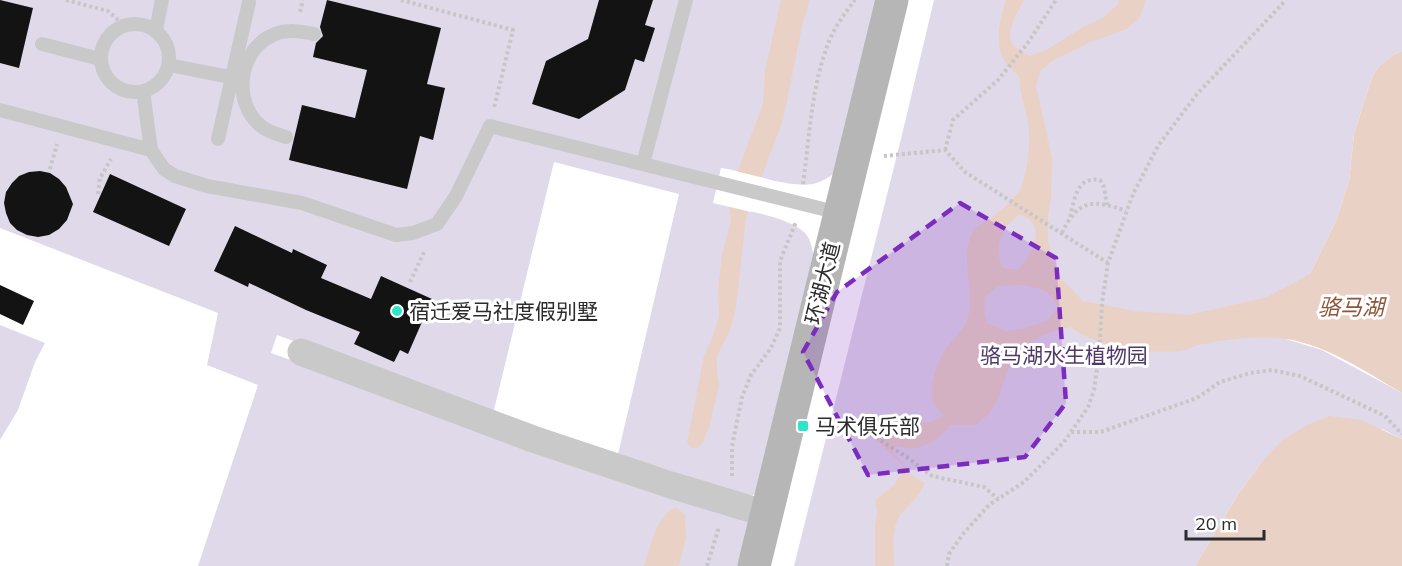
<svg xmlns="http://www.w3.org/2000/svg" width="1402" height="566" viewBox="0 0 1402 566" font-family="Mulish,'Noto Sans SC',sans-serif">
<rect width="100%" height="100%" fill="#fff"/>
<path fill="#e0d9ea" d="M0 0H879L837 171C830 177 822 182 813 184 786 188 748 172 721 168L713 203C737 209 787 216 804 232 810 238 812 246 813 254L760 493 749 496 618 454 679 194 554 162 493 414 277 335 271 353 561 457 750 520 742 566H198L258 385 207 365 218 313 0 228Z
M934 0H1402V51L1393 55 1379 66 1372 77 1354 134 1349 181 1336 221 1310 274 1286 339 1322 350 1402 393V439L1382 429 1261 463 1239 493 1195 566H794L900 143Z
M0 325 45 343 35 362 18 410 0 440Z"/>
<path fill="#ead1c5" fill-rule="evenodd" d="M781 0H810L803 22 783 120 746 218 736 308 730 331 717 356V373L719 386 709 428 703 442 698 447 693 449 687 443 704 356 713 336 719 316 718 290 722 254 731 221 729 206 737 173 763 104 765 71Z
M1006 0H1024C1018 12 1004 33 1013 45 1017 50 1025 53 1030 56L1048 49 1083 27 1103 18 1118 4 1119 0H1146L1140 17 1127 29 1091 42 1054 60 1041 70 1036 85 1052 158 1051 198 1048 217V242L1053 260 1061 278 1083 301 1135 311 1189 315 1267 297 1310 274 1336 221 1349 181 1354 134 1372 77 1379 66 1393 55 1402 51V393C1366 372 1327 345 1286 339 1259 335 1225 339 1199 345 1193 346 1187 350 1181 351 1148 354 1097 348 1071 327 1039 333 1017 347 1005 378 1001 390 998 403 990 412 986 417 980 421 976 425H950C943 436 929 446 915 448 909 449 901 447 895 446L893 453 901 461 909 474 925 483C920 495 913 501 904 510 890 525 894 547 894 566H875V527L877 512 875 500 894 485 904 470 900 462 876 441 881 427 906 421 931 422 944 416C941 412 935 407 933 401 928 386 938 358 948 346 957 335 968 326 969 312 973 287 961 258 971 235 975 225 986 222 995 215 1003 209 1019 195 1022 185 1028 166 1031 143 1028 122 1026 107 1019 93 1020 78 1015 72 1008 66 1004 60 994 43 1000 18 1006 0ZM1020 214C1048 225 1033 253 1018 270L1003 268C992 248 1003 225 1020 214ZM1024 285C1044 290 1048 289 1058 307L1047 321 1025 328 1006 331 987 323 984 310 986 296 998 286Z
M1329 416 1361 420 1402 439V566H1195L1239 493 1261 463 1282 440 1307 425Z
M676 507 685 515 686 538 679 566H644C651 545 655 518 676 507Z"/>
<path fill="#fff" d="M735 171 764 178 751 212 726 206Z"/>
<path fill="#131313" d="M0 0 33 8 19 68 0 63Z
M327 0 441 28 427 84 445 88 433 140 420 136 407 189 289 160 302 105 355 118 367 70 313 57 316 43 323 36 320 27Z
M599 0H653L645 25 655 28 644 62 635 59 625 90 579 119 532 104 546 61 588 39Z
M40 171 50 173 59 179 66 187 73 204 67 220 59 229 49 235 38 237 27 235 17 230 10 223 6 213 4 203 6 192 12 183 19 176 29 172Z
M110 174 186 209 169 246 93 212Z
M235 226 292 253 293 249 327 265 321 278 371 299 381 276 432 299 408 354 400 350 394 362 354 344 360 332 306 310 249 283 248 287 214 271Z
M0 285 34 301 23 325 0 314Z"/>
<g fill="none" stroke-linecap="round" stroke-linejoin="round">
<path stroke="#c6c6c6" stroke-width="4" stroke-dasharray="3 3" stroke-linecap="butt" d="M66 0 108 11 124 25
M401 0 513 30 494 108
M300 12 303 0
M945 150 953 120 998 80 1027 44 1056 0
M884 156 945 150 965 172 1108 263
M50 169 57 144
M803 184C810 135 811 85 830 39 836 25 846 12 855 0
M98 194 100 178 111 159
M1070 217C1075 199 1076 176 1100 180L1104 187 1107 205
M1062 233C1078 199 1093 199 1126 211
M410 282 425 250
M819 419 869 433 908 458 932 476 984 487 998 499
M1071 432H1101L1197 398 1220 382 1250 373 1272 370 1300 376 1385 416 1402 434
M732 476V446L742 397 751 375 771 348 780 328V261L796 222
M707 566 719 527
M947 566 949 554 963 534 989 505 1024 482 1064 442 1088 407 1094 390 1099 355 1102 303 1108 263 1133 194 1158 146 1197 94 1286 0"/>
<path stroke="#c9c9c9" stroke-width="14" d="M101 58a34 34 0 1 1 68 0a34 34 0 1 1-68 0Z
M156 30 162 0
M42 44 100 59
M169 65 240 79
M143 91 151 150 164 169 175 176 207 186 302 203 396 235 413 233 437 224 456 196 490 126 839 213
M0 110 151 150
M286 137C277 134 268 132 261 126 232 103 238 50 273 35 287 29 300 31 314 34
M218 139 249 2
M643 164 686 0"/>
<path stroke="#c9c9c9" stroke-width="27" d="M301 352 533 439 671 485 767 514"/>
<path stroke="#b6b6b6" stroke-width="33" d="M754 566 892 0"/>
</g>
<path fill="#7b2cbf" fill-opacity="0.2" stroke="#7b2cbf" stroke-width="4.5" stroke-dasharray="12 8" stroke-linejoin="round" d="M960 203 1056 258 1066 403 1025 457 868 475 803 352 837 292Z"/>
<g fill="#2ee4cb" stroke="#fff" stroke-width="2">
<circle cx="397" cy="311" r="6"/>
<rect x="797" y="420" width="12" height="12" rx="3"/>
</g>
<g text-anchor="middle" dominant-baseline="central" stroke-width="6" stroke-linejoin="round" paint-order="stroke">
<g font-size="21" fill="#2c2c2c" stroke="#fff">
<text transform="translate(822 283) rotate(-76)">环湖大道</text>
</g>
<g font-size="21" fill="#2c2c2c" stroke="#fff" text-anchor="start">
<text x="409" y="311">宿迁爱马社度假别墅</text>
<text x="815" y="426">马术俱乐部</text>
</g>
<g font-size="21" fill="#4f3a67" stroke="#fff">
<text x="1064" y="355">骆马湖水生植物园</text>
</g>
<g font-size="22" font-style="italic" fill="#8d563b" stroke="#fff">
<text x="1351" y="307">骆马湖</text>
</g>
</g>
<path d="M1186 530v9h78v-9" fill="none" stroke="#2c2c2c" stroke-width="3"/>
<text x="1195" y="530" font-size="18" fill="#2c2c2c" stroke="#ffffff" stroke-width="4.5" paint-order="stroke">20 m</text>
</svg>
